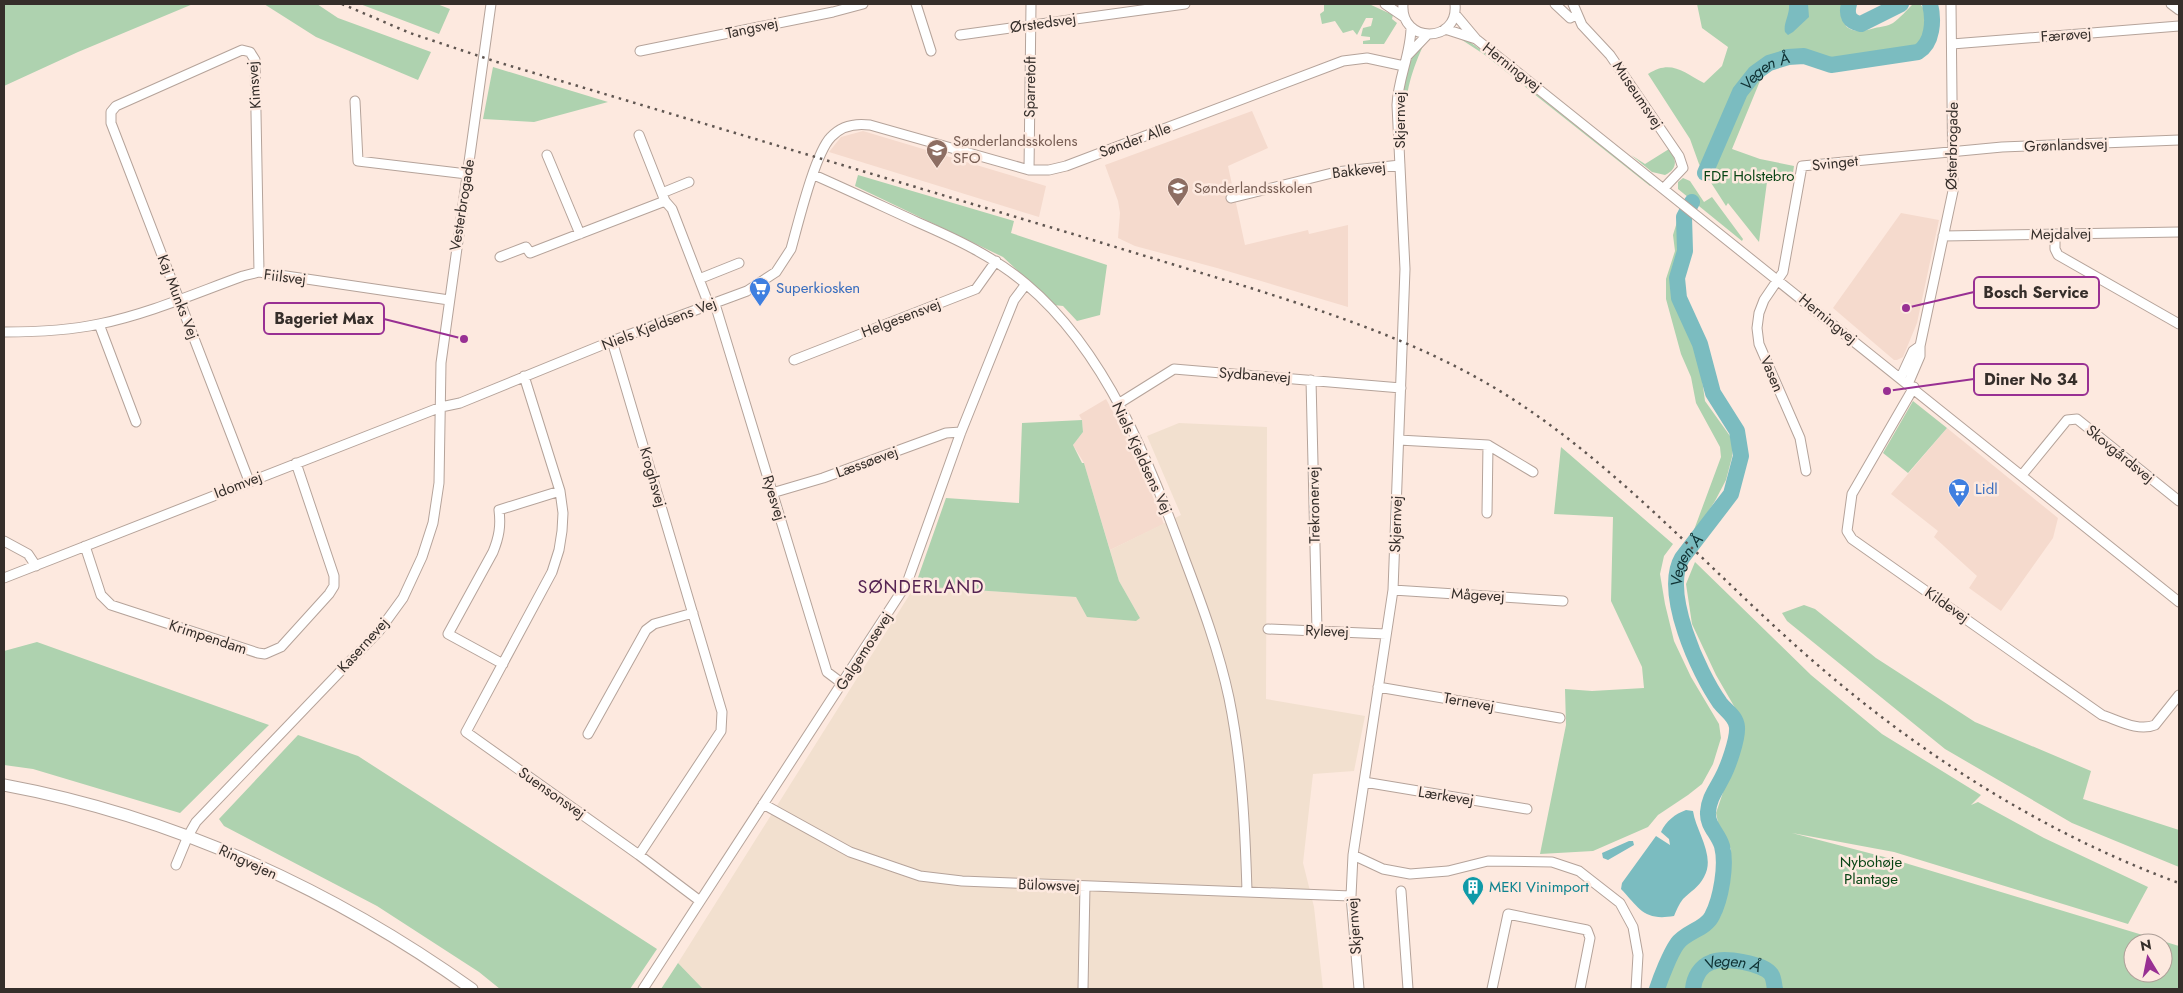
<svg xmlns="http://www.w3.org/2000/svg" width="2183" height="993" viewBox="0 0 2183 993" font-family="Jost,sans-serif">
<rect width="100%" height="100%" fill="#fde9df"/>
<path fill="#f5dacd" d="M1252 111 1268 148 1228 166 1245 245 1308 230 1309 234 1348 225V307L1217 268 1135 246 1118 238 1120 213 1118 201 1105 165Z
M863 131 1046 186 1039 217 829 152 841 137Z
M1901 213 1939 220 1917 323 1903 357 1897 360H1894L1833 308Z
M1106 399 1132 446 1164 524 1110 550 1084 463 1073 445 1083 432 1082 420 1079 415Z
M1947 428 2058 518 2053 538 2001 611 1969 588 1977 576 1934 537 1938 531 1891 494Z"/>
<path fill="#f2e0cf" d="M1179 423 1267 427 1266 699 1365 716 1354 771 1313 774 1303 863 1314 907 1323 989H703L678 963 915 586 1076 597 1140 618 1119 581 1110 550 1181 515 1147 436Z"/>
<path fill="#aed2af" fill-rule="evenodd" d="M4 4H193L78 52 4 86Z
M264 4H317L338 18 431 52 418 80 316 37Z
M360 4H437L450 9 439 34Z
M1324 4H1369L1393 15 1392 19 1397 23 1384 44H1363V41L1370 40V37L1361 36 1363 28 1371 26 1373 18H1366L1357 35 1353 30 1343 33 1335 21 1322 24 1320 14 1324 11Z
M1697 4H1844C1839 30 1851 35 1875 28 1880 27 1888 26 1893 23 1900 18 1907 10 1913 4H1920L1924 9 1925 38 1916 47 1835 61 1787 53 1769 59 1732 149 1760 159 1794 166 1793 173 1767 182 1759 242 1728 203 1726 206 1699 164 1690 139 1648 74C1671 59 1683 72 1704 83L1722 66 1728 47 1702 28Z
M1459 38H1464L1477 47 1651 185 1650 186 1485 55Z
M1421 44 1423 46C1408 79 1404 101 1405 137H1404C1402 106 1400 70 1421 44Z
M493 67 608 102 534 122 483 119Z
M1669 149C1677 159 1678 169 1665 175L1652 172 1631 155 1645 164Z
M858 175 1014 221 1011 233 1107 265 1100 315 1077 321 1063 306 1054 305 1003 257 855 186Z
M1683 178 1690 181 1704 202 1712 197 1743 239 1742 241 1678 189V182Z
M1680 212 1678 229 1681 242 1679 254 1671 279 1674 302 1698 350 1705 401 1730 436 1733 444 1732 457 1726 480 1715 501 1691 538 1721 457 1720 447 1696 403 1691 377 1681 354 1666 299V279L1675 251 1673 235Z
M1913 401 1947 428 1908 473 1883 453Z
M1082 420 1083 432 1073 445 1082 463H1084L1119 581 1140 618 1136 621 1087 617 1076 597 915 586 946 498 1019 503 1022 423Z
M1561 447 1673 544 1664 556 1660 574 1665 604 1674 641 1691 677 1719 724 1721 738 1713 764 1702 784 1688 795 1658 815 1648 827 1593 851 1540 854 1566 725 1565 689 1592 691 1644 688 1642 667 1611 601 1613 517 1554 514Z
M1695 562 1811 675 1882 734 1981 795 1971 805 1978 802 2044 838 2148 887 2128 924 1894 852 1792 833 1892 859 2179 946V989H1782L1776 970 1770 965 1727 955 1710 958 1694 972 1688 989H1663L1679 948 1715 924 1721 915 1731 849 1719 827 1716 813 1743 733V726L1738 713 1716 675 1692 624 1686 584ZM2133 943H2163V973H2133Z
M1804 605 1815 609 1876 658 1975 722 2091 771 2083 799 2179 830V867L2072 823 1945 749 1787 621 1782 613Z
M37 642 269 725 180 813 33 769 4 765V651Z
M298 735 358 756 657 949 630 989H500L479 972 377 906 224 826 219 819Z
M678 963 703 989H661Z
M1735 966 1762 974 1766 978 1768 989H1696L1697 982 1708 968Z"/>
<path fill="#7bbcc0" d="M1789 4H1808L1809 17 1793 32 1788 35 1785 32C1783 23 1790 15 1789 4Z
M1686 810 1693 811C1696 832 1716 856 1704 877 1699 887 1690 892 1683 899 1679 904 1676 911 1674 916 1644 921 1640 909 1621 889L1622 883 1656 836 1670 845 1669 839 1661 832C1666 821 1675 814 1686 810Z
M1629 841H1633L1634 845 1608 860 1603 858 1602 853Z"/>
<g fill="none" stroke-linecap="round" stroke-linejoin="round">
<g stroke="#7bbcc0" stroke-width="16">
<path d="M1849 4C1846 15 1849 22 1861 24L1901 4"/>
<path id="s1" d="M1705 173 1740 92 1755 73 1769 63 1788 57 1804 56 1831 65 1918 52C1933 43 1934 20 1930 4"/>
<path id="s2" d="M1657 989C1661 977 1670 954 1677 944 1685 932 1706 929 1712 916 1721 899 1727 865 1722 846 1718 833 1707 826 1708 812 1709 798 1716 790 1722 778 1728 767 1738 739 1737 727 1736 716 1726 711 1720 703 1698 672 1662 592 1682 558L1731 494 1741 456 1737 431 1713 393 1700 344 1679 298 1677 278 1685 251 1684 217 1692 202"/>
<path id="s3" d="M1693 989C1694 978 1700 966 1712 962 1724 957 1763 963 1771 974 1774 978 1774 985 1775 989"/>
</g>
<g stroke="#b5a39a" stroke-width="11">
<path id="minor" d="M916 4 931 51
M1385 4 1404 17
M1403 4C1400 44 1459 44 1455 4
M1555 4 1570 18 1576 15
M1573 4 1582 25 1610 55 1679 156 1683 168 1664 188
M2171 4 2179 10
M1455 14 1476 39 2179 602
M1445 29 1476 39
M960 35 1185 4
M1952 44 2179 26
M640 51 833 12 863 4
M1408 55 1428 34
M355 101 358 161 467 174
M547 155 580 234
M1029 170 1031 4
M814 175C848 190 882 206 917 222 956 239 993 256 1026 284 1107 352 1150 464 1185 560 1202 605 1219 651 1229 698 1242 762 1245 826 1247 891
M662 193 689 182
M1231 198 1336 172 1400 165
M665 201 672 209 709 305
M2055 234V249L2058 255 2179 324
M1943 236 2179 232
M500 257 526 247 530 253 665 201 639 135
M699 279 739 263
M715 304 827 672 843 684
M99 324 136 422
M4 332C36 332 67 331 99 324 148 314 196 293 243 276L259 272 449 300
M612 341 722 712 721 731 639 855
M794 360 976 289 996 261
M524 376 560 491 563 513 562 531 559 550 552 572 466 732 639 855 700 901
M1901 377 1913 351 1920 346
M1311 380 1317 630
M1908 384 1920 356V346L1953 191 1951 4
M1914 387 1852 494 1847 531 1852 539 2102 715C2118 720 2138 732 2155 725L2179 695
M1118 404 1174 369 1401 388
M1399 440 1488 445 1533 472
M1806 471 1800 438 1759 344 1757 328 1759 313 1764 300 1783 272 1802 166 2002 147 2179 140
M2022 475 2067 420 2077 419 2179 501
M249 481 111 123V112L116 106 242 50 250 52 255 60 259 272
M772 493 823 478 946 433 961 432
M1487 513 1488 445
M4 541 28 554 36 566
M85 546 101 595 111 605 258 653 265 654 281 647 329 594 334 586V576L296 463
M4 578 441 407 460 403 612 341 747 291 776 272 791 249C798 224 815 153 831 137 841 126 855 123 870 125L1029 170H1049L1066 166 1343 61 1367 58 1404 66
M1393 590 1563 601
M1268 629 1386 634
M503 664 448 634 493 552C499 537 501 526 499 510L560 491
M1378 687 1560 718
M588 734 646 630 654 624 693 613
M1364 782 1527 809
M763 804 850 852 920 876 962 881 1351 896
M1353 855 1383 869 1410 874 1448 871 1488 861 1552 862 1579 871 1620 903 1633 927 1638 955 1636 989
M176 865 188 836 196 822 379 631 403 598 422 557 433 523 439 483 441 363 491 4
M1401 891 1408 989
M643 989 907 583 961 432 1014 300 1026 284
M1083 989 1085 886
M1359 989 1351 896 1353 855 1393 590 1405 269 1397 105C1398 78 1411 54 1411 27
M1492 989 1508 914 1587 930 1590 938 1580 989"/>
</g>
<g stroke="#b5a39a" stroke-width="13">
<path id="major" d="M4 785C172 816 332 889 472 989"/>
</g>
<use href="#minor" stroke="#fff" stroke-width="9"/>
<use href="#major" stroke="#fff" stroke-width="11"/>
<path stroke="#605651" stroke-width="2.5" stroke-dasharray="2.5 5" stroke-linecap="butt" d="M342 4 410 33 497 62C693 120 888 179 1083 237 1141 255 1199 272 1257 290 1345 318 1433 348 1511 398 1624 471 1713 574 1813 661 1921 755 2045 834 2179 883"/>
</g>
<defs>
<g id="school-pin" transform="scale(1.125)"><path d="M0 17L-7.5 6A9.5 9.5 0 1 1 7.5 6Z" fill="#8d6e63" stroke="#fde9df"/><path d="M0-5L7-2L0 1L-7-2ZM-4 1L0 2.5L4 1V4Q0 6-4 4Z" fill="#fff"/></g>
<g id="supermarket-pin" transform="scale(1.125)"><path d="M0 17L-7.5 6A9.5 9.5 0 1 1 7.5 6Z" fill="#3f7fe0" stroke="#fde9df"/><path d="M-6-5.5h2.5l.6 2H6L4.5 2H-2.5L-4.4-4H-6ZM-1.5 3.2a1.3 1.3 0 1 0 .1 0ZM3 3.2a1.3 1.3 0 1 0 .1 0Z" fill="#fff"/></g>
<g id="building-pin" transform="scale(1.125)"><path d="M0 17L-7.5 6A9.5 9.5 0 1 1 7.5 6Z" fill="#0f9aa8" stroke="#fde9df"/><path d="M-4-6H4V6H1V3H-1V6H-4ZM-2.5-4.3h1.7v1.8h-1.7ZM.8-4.3h1.7v1.8H.8ZM-2.5-1h1.7V.8h-1.7ZM.8-1h1.7V.8H.8Z" fill="#fff"/></g>
</defs>
<g fill-rule="evenodd">
<use href="#school-pin" x="937" y="150"/>
<use href="#school-pin" x="1178" y="188"/>
<use href="#supermarket-pin" x="760" y="288"/>
<use href="#supermarket-pin" x="1959" y="489"/>
<use href="#building-pin" x="1473" y="887"/>
</g>
<g text-anchor="middle" dominant-baseline="central" stroke-width="5" stroke-linejoin="round" paint-order="stroke">
<g font-size="15" fill="#352e2a" stroke="#fde9df">
<text transform="translate(1043 23) rotate(-8)">Ørstedsvej</text>
<text transform="translate(752 28) rotate(-12)">Tangsvej</text>
<text transform="translate(2066 35) rotate(-4)">Færøvej</text>
<text transform="translate(1512 67) rotate(38)">Herningvej</text>
<text transform="translate(254 85) rotate(-94)">Kimsvej</text>
<text transform="translate(1030 87) rotate(-89)">Sparretoft</text>
<text transform="translate(1638 95) rotate(56)">Museumsvej</text>
<text transform="translate(1400 120) rotate(-90)">Skjernvej</text>
<text transform="translate(1135 140) rotate(-20)">Sønder Alle</text>
<text transform="translate(2066 145) rotate(-2)">Grønlandsvej</text>
<text transform="translate(1952 146) rotate(-89)">Østerbrogade</text>
<text transform="translate(1835 163) rotate(-6)">Svinget</text>
<text transform="translate(1359 170) rotate(-7)">Bakkevej</text>
<text transform="translate(462 205) rotate(-81)">Vesterbrogade</text>
<text transform="translate(2061 234) rotate(-1)">Mejdalvej</text>
<text transform="translate(285 277) rotate(7)">Fiilsvej</text>
<text transform="translate(178 297) rotate(69)">Kaj Munks Vej</text>
<text transform="translate(901 318) rotate(-21)">Helgesensvej</text>
<text transform="translate(1828 319) rotate(39)">Herningvej</text>
<text transform="translate(659 324) rotate(-21)">Niels Kjeldsens Vej</text>
<text transform="translate(1772 374) rotate(67)">Vasen</text>
<text transform="translate(1255 375) rotate(4)">Sydbanevej</text>
<text transform="translate(2120 454) rotate(39)">Skovgårdsvej</text>
<text transform="translate(1142 458) rotate(65)">Niels Kjeldsens Vej</text>
<text transform="translate(867 462) rotate(-20)">Læssøevej</text>
<text transform="translate(653 477) rotate(74)">Kroghsvej</text>
<text transform="translate(238 485) rotate(-21)">Idomvej</text>
<text transform="translate(774 498) rotate(73)">Ryesvej</text>
<text transform="translate(1314 505) rotate(-91)">Trekronervej</text>
<text transform="translate(1396 524) rotate(-88)">Skjernvej</text>
<text transform="translate(1478 595) rotate(3)">Mågevej</text>
<text transform="translate(1947 605) rotate(35)">Kildevej</text>
<text transform="translate(1327 631) rotate(2)">Rylevej</text>
<text transform="translate(208 637) rotate(18)">Krimpendam</text>
<text transform="translate(363 645) rotate(-48)">Kasernevej</text>
<text transform="translate(864 651) rotate(-57)">Galgemosevej</text>
<text transform="translate(1469 702) rotate(10)">Ternevej</text>
<text transform="translate(552 793) rotate(35)">Suensonsvej</text>
<text transform="translate(1446 796) rotate(9)">Lærkevej</text>
<text transform="translate(248 862) rotate(25)">Ringvejen</text>
<text transform="translate(1049 885) rotate(2)">Bülowsvej</text>
<text transform="translate(1354 926) rotate(-94)">Skjernvej</text>
</g>
<g font-size="15" fill="#785e54" stroke="#fde9df" text-anchor="start">
<text x="953" y="141">Sønderlandsskolens<tspan x="953" dy="17">SFO</tspan></text>
<text x="1194" y="188">Sønderlandsskolen</text>
</g>
<g font-size="15" fill="#084414" stroke="#fde9df">
<text x="1749" y="176">FDF Holstebro</text>
<text x="1871" y="862">Nybohøje<tspan x="1871" dy="17">Plantage</tspan></text>
</g>
<g font-size="15" fill="#366cbe" stroke="#fde9df" text-anchor="start">
<text x="776" y="288">Superkiosken</text>
<text x="1975" y="489">Lidl</text>
</g>
<g font-size="15" fill="#0d838f" stroke="#fde9df" text-anchor="start">
<text x="1489" y="887">MEKI Vinimport</text>
</g>
<g font-size="16" font-style="italic" fill="#103234" stroke="#fde9df">
<text stroke="none"><textPath href="#s1" startOffset="122">Vegen Å</textPath></text>
<text stroke="none"><textPath href="#s2" startOffset="479">Vegen Å</textPath></text>
<text stroke="none"><textPath href="#s3" startOffset="56">Vegen Å</textPath></text>
</g>
<g font-size="18" letter-spacing="1" fill="#552352" stroke="#fde9df">
<text x="921" y="587">SØNDERLAND</text>
</g>
</g>
<path fill="none" stroke="#983093" stroke-width="2" d="M1906 308L1974 292M464 339L384 319M1887 391L1974 379"/>
<g fill="#983093" stroke="#fde9df" stroke-width="2">
<circle cx="1906" cy="308" r="5"/>
<circle cx="464" cy="339" r="5"/>
<circle cx="1887" cy="391" r="5"/>
</g>
<g fill="#fde9df" stroke="#983093" stroke-width="2">
<rect x="1974" y="277" width="125" height="31" rx="5"/>
<rect x="264" y="303" width="120" height="31" rx="5"/>
<rect x="1974" y="364" width="114" height="31" rx="5"/>
</g>
<g font-size="16" text-anchor="middle" font-weight="bold" fill="#352e2a">
<text x="2036" y="298">Bosch Service</text>
<text x="324" y="324">Bageriet Max</text>
<text x="2031" y="385">Diner No 34</text>
</g>
<rect width="2183" height="993" fill="none" stroke="#352e2a" stroke-width="10"/>
<g transform="translate(2148 958) rotate(350)"><circle r="24" fill="#fde9df" stroke="#ad9e97"/>
<path d="M0-4L9 19L0 12L-9 19Z" fill="#983093"/>
<text y="-8" font-size="14" font-weight="bold" text-anchor="middle" fill="#352e2a">N</text>
</g>
</svg>
